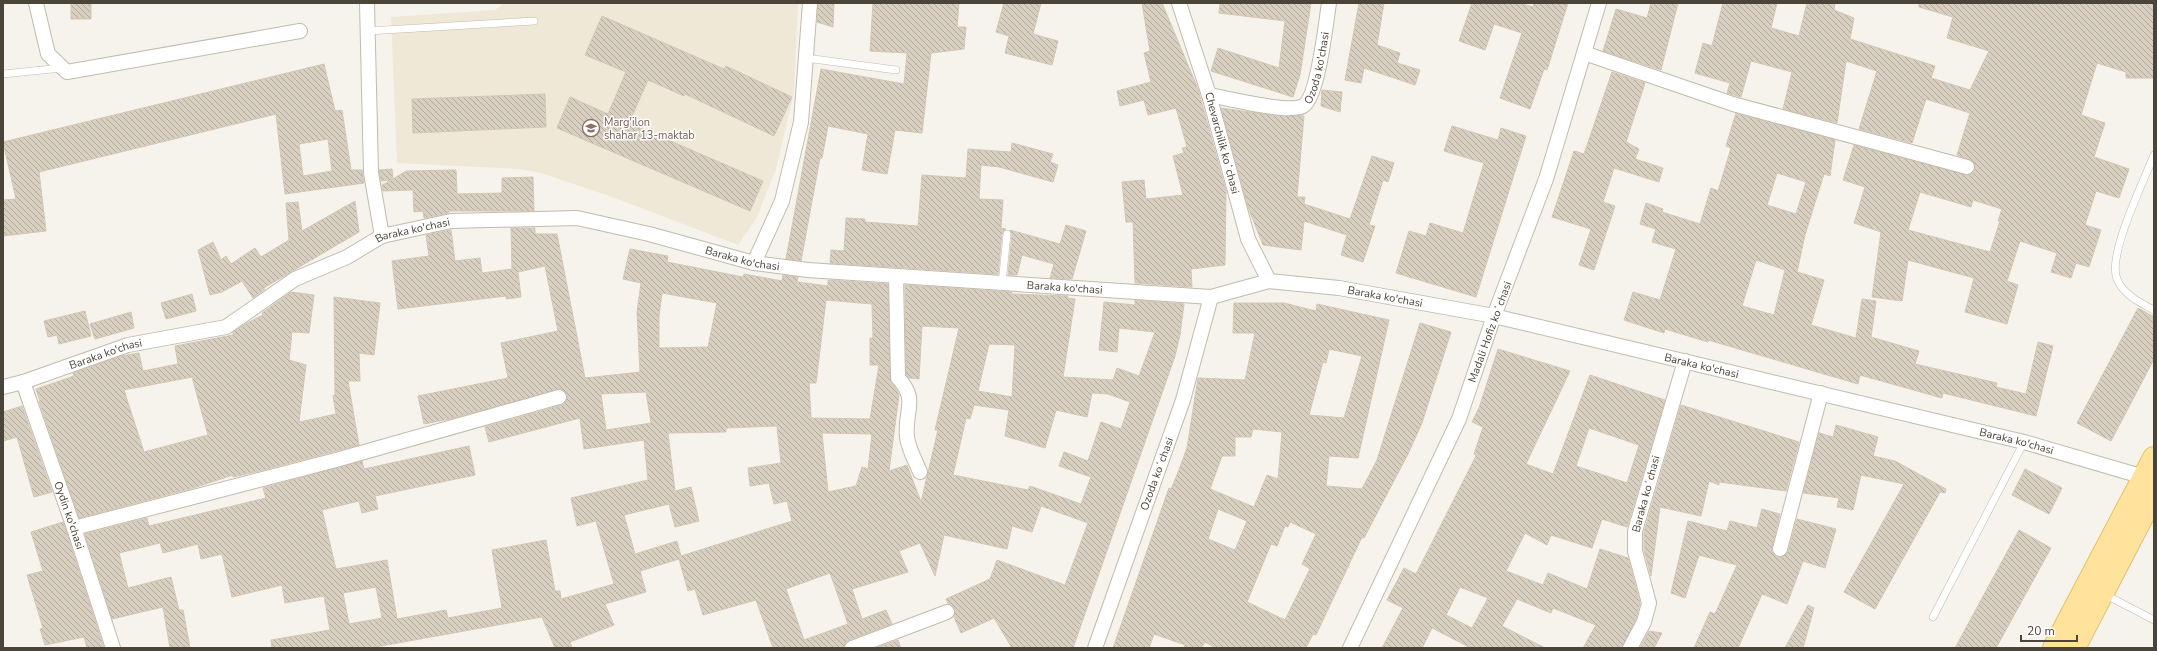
<svg xmlns="http://www.w3.org/2000/svg" width="2157" height="651" viewBox="0 0 2157 651" font-family="'Nunito Sans',sans-serif">
<defs>
<pattern id="building-back-hatch" width="6" height="6" patternUnits="userSpaceOnUse"><rect width="6" height="6" fill="#d8cfc1"/><path d="M-1 5l2 2M0 0l6 6M5-1l2 2" fill="none" stroke="#b1aa9e"/></pattern>
</defs>
<rect width="100%" height="100%" fill="#f6f3ec"/>
<path fill="#efe8d6" d="M505 3H798L794 93 776 169 756 219 738 245 612 197 541 173 519 169 397 163 391 17 495 10Z"/>
<path fill="url(#building-back-hatch)" stroke="#d3c7b4" fill-rule="evenodd" d="M71 3H91V19H71Z
M818 3H834L833 27 817 22Z
M873 3H959L957 27H966L964 49 931 53 922 133 895 130 887 174 862 170 868 134 828 126 822 158H820L801 261 786 259 821 69 904 84 907 53 870 51Z
M1004 3H1041L1033 34 1058 41 1052 65 1005 53 1009 36 996 32Z
M1142 3H1162L1198 89 1226 191 1225 265 1191 269 1192 287 1135 283 1133 222H1126L1122 182 1144 180 1146 199 1183 195 1173 156 1184 153 1182 148 1187 147 1176 108 1148 115 1144 100 1120 106 1117 91 1151 82 1144 53 1150 51Z
M1220 3H1311L1300 75 1293 97 1211 71 1218 48 1279 68 1285 21 1219 13Z
M1359 3H1384L1377 45 1400 53 1397 63 1420 70 1415 85 1364 68 1361 83 1345 80Z
M1472 3H1520L1533 7 1534 3H1568L1547 70 1544 69 1530 109 1500 98 1522 33 1494 24 1485 50 1459 41Z
M1651 3H1678L1661 70 1603 51 1616 9 1647 18Z
M1723 3H1777L1771 28 1799 36 1807 3H1835L1834 10 1854 18 1850 39 1935 66 1931 78 1970 90 1989 51 1947 38 1953 17 1919 7V3H2154V78H2126V72L2097 63 2081 115 2105 123 2094 157 2129 169 2119 198 2096 191 2085 225 2101 230 2089 267 2076 263 2071 278 2051 272 2057 253 2020 241 2007 281 2018 285 2007 324 1965 312 1974 278 1908 260 1902 301 1872 297 1881 232 1854 223 1865 187 1843 180 1854 145 1970 175 1975 170 1973 161 1957 155 1970 113 1926 99 1912 143 1859 129 1877 71 1846 61 1837 123 1783 109 1792 72 1751 61 1741 97 1727 93 1730 83 1695 73 1703 43 1712 46ZM1920 192 1971 207 1973 200 2002 209 1998 221H2000L1990 252 1908 230Z
M602 16 724 69 726 66 792 97 774 136 685 94 684 96 648 80 629 123 763 181 750 211 557 128 570 97 608 114 626 72 585 55Z
M324 64 335 111 342 110 351 170H362L364 183 285 194 276 114 39 172 46 231 3 236V200L16 199 3 142ZM328 139 332 171 303 176 299 144Z
M1612 72 1645 83 1626 142 1639 149 1635 159 1663 168 1659 182 1614 168 1603 202 1615 206 1594 270 1579 265 1591 229 1552 217 1574 151 1584 154Z
M1322 90 1342 92 1340 112 1321 106Z
M545 94 546 127 413 133 412 99Z
M1221 108 1271 115 1304 116 1297 197H1305L1304 204 1350 219 1372 156 1394 163 1388 182 1383 180 1369 225 1375 226 1363 262 1341 255 1347 235 1304 221 1301 250 1263 245 1248 207Z
M1736 113 1835 140 1830 176 1824 174 1805 235 1797 272 1824 280 1811 325 1856 338 1862 299 1876 301 1871 337 1919 351 1915 364 1997 383 1996 387 2026 394 2038 342 2053 346 2036 416 1943 393 1942 398 1860 375 1858 384 1708 340V342L1665 329 1664 333 1624 320 1633 292 1660 300 1676 249 1652 242 1656 229 1640 224 1646 203 1663 209 1662 212 1700 224 1711 188 1718 191 1731 148 1726 146ZM1777 173 1806 182 1796 214 1767 205ZM1756 260 1785 270 1774 315 1742 306Z
M1452 126 1498 140 1501 128 1526 136 1476 297 1396 273 1409 231 1426 236 1430 223 1463 233 1484 163 1444 151Z
M1012 143 1053 154 1050 162 1058 165 1053 182 999 167 981 165 979 199 1003 200 1001 228 1006 229 1002 234 998 274 830 263 831 250 844 251 846 218 865 219V222L918 226 922 175 966 178 968 149 1011 152Z
M392 169 393 179 406 171 456 170 457 194 502 193V178L533 177 534 211H448L449 213 424 218 423 211 414 212 413 190 383 191 382 185 392 180 381 181 379 170Z
M355 201 359 232 262 289H265L253 298 242 281 222 292 210 295 198 250 213 242 221 260 226 256 231 264 255 248 261 257 289 240 286 203 298 202 302 231Z
M1066 225 1086 231 1072 279 1050 278 1054 264 1022 255 1017 275H1008L1012 234 1010 230 1060 244Z
M511 228H535V234H557L585 378 640 372 637 312 641 283 623 279 630 249 668 256 667 262 743 277 744 274 782 281 783 275 798 277 797 282 828 286V280L888 284 890 378 899 395 889 471 907 465 921 502 938 430H935L959 328 922 326 919 379 909 378 906 375 905 285 1012 292 1011 294 1068 296 1067 298 1075 299 1063 377 1113 380 1117 368 1139 376 1155 332 1119 328 1117 352 1099 350 1104 302 1135 305V300L1184 304 1180 335 1175 356 1073 648H1012L994 618 961 633 954 617 955 609 948 604 946 599 990 579 997 560 1065 585 1088 523 1041 506 1032 532 1012 526 1007 549 944 535 935 576 920 543 899 551 908 572 852 589 862 619 886 610 892 624 849 640 845 643 844 648H773L756 600 703 615 695 589 688 591 679 559 640 571 646 592 605 604 614 625 570 642 572 648H555L542 617 370 648H272L271 640 330 630 324 596 285 603 282 585 232 597 222 554 201 559 198 544 163 553 160 543 119 553 128 588 171 577 179 610H183L190 648H170L163 607 112 619 85 534 147 518 149 526 266 498 263 488 362 461 364 469 469 446 475 475 375 496 378 509 362 513 359 501 322 510 336 569 387 560 397 619 446 610 448 618 502 608 492 550 546 540 555 591H560L561 599 614 584 596 521 577 526 571 498 648 480 644 440 584 449 580 418 489 442 485 427 562 405 565 403 567 395 561 389 454 418 424 424 418 396 508 378 501 343 558 331 545 266 518 272 521 297 506 299V296L398 309 392 261 429 256 426 235 451 230 455 261 480 258 482 273 512 269ZM662 293 717 303 708 347 659 348V316ZM826 300 872 304 873 338H870V365H879L870 419 811 418 809 383H816ZM989 344 1015 345 1012 397 978 391ZM646 392 651 423 606 430 601 394ZM1092 393 1108 394 1130 402 1121 429 1101 422 1088 461 1064 452 1059 466 1091 477 1081 504 1030 486 1028 490 953 475 966 418 970 419 974 405 1009 410 1005 436 1045 448 1056 410 1087 417ZM777 426 781 463 748 468 750 486 769 483 774 504 787 501 792 521 681 556 677 541 635 554 624 515 669 504 675 527 699 521 691 487 675 491 668 433 726 432V428ZM822 433 872 434 868 469 862 467 856 486 828 492ZM830 573 848 624 804 640 786 589ZM376 587 382 618 349 624 343 593Z
M291 292 314 295 309 333 292 332 289 360 306 365 299 422 336 414 333 396 335 395 334 297 380 303 374 355 359 353 360 381H348L359 445 259 471 233 477V475L193 488 79 518 39 401H40L36 389 74 376 73 373 121 356 139 353 143 371 178 364 175 346 233 335V332L247 323 263 315 262 313ZM192 377 208 435 144 452 124 390Z
M192 294 196 311 166 319 161 303Z
M1234 303H1284L1316 311 1317 304 1389 320 1358 458 1329 456 1326 486 1362 489 1377 460 1420 323 1451 332 1422 423 1408 454 1364 538 1362 537 1316 635 1313 634 1306 648H1216L1205 642 1201 648H1184L1185 645 1154 634 1149 648H1113L1169 488 1171 489 1177 475 1187 448 1198 378 1245 380 1255 333H1233ZM1329 349 1362 356 1344 418 1309 415 1323 362 1326 363ZM1253 429 1282 432 1278 479 1267 475 1254 507 1210 489 1222 456H1235V437H1251ZM1218 509 1247 521 1235 550 1208 539ZM1290 522 1316 534 1302 564 1310 569 1285 620 1247 602 1271 544 1277 546 1285 526 1288 527Z
M2138 308 2154 317V359L2111 441 2077 423Z
M85 311 91 336 59 344 57 335 48 337 44 321Z
M131 312 134 328 95 339 90 324Z
M1498 349 1570 371 1526 464 1553 474 1590 375 1665 400 1627 527 1602 519 1592 548 1551 535 1547 545 1525 533 1506 571 1543 585 1548 573 1587 589 1600 549 1628 558 1640 603 1636 619 1622 648H1583L1596 625 1553 608 1551 613 1517 599 1502 626 1545 648H1471L1432 628 1422 648H1382L1403 608 1387 600 1404 568 1416 574 1476 456 1474 454 1483 427 1472 422 1479 408ZM1589 428 1639 445 1627 483 1576 466ZM1460 587 1488 598 1472 628 1446 615Z
M1681 405 1799 442 1786 491 1719 482V485L1709 481 1701 516 1660 507 1651 576 1644 550V532Z
M22 406 52 492 34 497 17 437 3 441V412Z
M1836 425 1878 437 1873 456 1895 461 1946 489 1945 493 1940 492 1875 609 1844 592 1904 484 1861 475 1853 510 1837 507 1839 498 1803 493 1819 433 1833 437Z
M2025 469 2062 488 2049 514 2012 495Z
M1762 509 1780 514 1772 547V552L1777 557H1783L1788 552 1797 519 1836 529 1825 568 1803 561 1787 604 1762 594 1738 648H1694L1710 612 1715 614 1737 565 1699 555 1685 598 1671 593 1688 521 1727 531 1730 521 1757 528Z
M63 522 66 531 104 648H87L84 637 45 645 40 629 43 628 27 575 43 571 31 532Z
M2019 530 2051 548 1996 648H1955Z
M1808 605 1814 608 1803 648H1785Z
M1649 631 1662 633 1654 648H1640Z
M898 640 901 648H876Z"/>
<g fill="none" stroke-linecap="round" stroke-linejoin="round">
<g stroke="#c2bbae" stroke-width="8">
<path id="lane" d="M368 31 534 21
M806 58 896 70
M3 74 62 68
M2154 155C2144 181 2107 255 2117 279 2123 294 2140 303 2154 310
M1002 284 1007 234
M2104 594 2154 620
M1933 617 2024 442"/>
</g>
<g stroke="#c2bbae" stroke-width="16">
<g id="street">
<path d="M36 3 48 54 67 72 300 31"/>
<path d="M367 3 371 173 382 236"/>
<path d="M1179 3 1209 95 1248 239 1269 281"/>
<path d="M1584 53 1733 104 1967 167"/>
<path id="s1" d="M1209 95C1227 98 1289 114 1303 106 1318 98 1326 22 1329 3"/>
<path d="M754 263 782 201 801 122 810 3"/>
<path d="M896 276 898 378C919 400 904 411 907 437 908 448 916 462 920 472"/>
<path id="s2" d="M23 382 74 528 113 648"/>
<path id="s3" d="M3 387 23 382 128 345 226 327 295 279 347 257 382 236 451 221 577 218 649 234 754 263 808 270 1211 297 1269 281 1339 288 1494 316 2024 442 2151 479"/>
<path d="M74 528 336 460 559 397"/>
<path d="M1780 549 1821 393"/>
<path d="M852 648 947 612"/>
<path d="M1095 648 1183 400 1211 297"/>
<path d="M1350 648 1459 419 1494 316 1546 179 1599 3"/>
<path d="M1630 648 1644 622 1649 603 1635 551V531L1685 361"/>
</g>
</g>
<g stroke="#e6c16a" stroke-width="24">
<path id="primary" d="M2054 648 2154 458
M2074 648 2154 494"/>
</g>
<use href="#lane" stroke="#fff" stroke-width="7"/>
<use href="#street" stroke="#fff" stroke-width="14"/>
<use href="#primary" stroke="#ffe39c" stroke-width="22"/>
</g>
<defs>
<g id="school-ring" transform="scale(0.9)"><circle r="9.5" fill="#fff" stroke="#8d6e63" stroke-width="1.5"/><path d="M0-5L7-2L0 1L-7-2ZM-4 1L0 2.5L4 1V4Q0 6-4 4Z" fill="#8d6e63"/></g>
</defs>
<g fill-rule="evenodd">
<use href="#school-ring" x="591" y="128"/>
</g>
<g text-anchor="middle" dominant-baseline="central" stroke-width="3" stroke-linejoin="round" paint-order="stroke">
<g font-size="11" fill="#4b4439" stroke="#fff">
<text stroke="none"><textPath href="#s1" startOffset="137">Ozoda ko'chasi</textPath></text>
<text transform="translate(1222 143) rotate(75)">Chevarchilik koʻchasi</text>
<text stroke="none"><textPath href="#s3" startOffset="444">Baraka ko'chasi</textPath></text>
<text stroke="none"><textPath href="#s3" startOffset="780">Baraka ko'chasi</textPath></text>
<text stroke="none"><textPath href="#s3" startOffset="1104">Baraka ko'chasi</textPath></text>
<text stroke="none"><textPath href="#s3" startOffset="1428">Baraka ko'chasi</textPath></text>
<text transform="translate(1490 332) rotate(-70)">Madali Hofiz koʻchasi</text>
<text stroke="none"><textPath href="#s3" startOffset="108">Baraka ko'chasi</textPath></text>
<text stroke="none"><textPath href="#s3" startOffset="1752">Baraka ko'chasi</textPath></text>
<text stroke="none"><textPath href="#s3" startOffset="2076">Baraka ko'chasi</textPath></text>
<text transform="translate(1157 474) rotate(-70)">Ozoda koʻchasi</text>
<text transform="translate(1646 494) rotate(-75)">Baraka koʻchasi</text>
<text stroke="none"><textPath href="#s2" startOffset="141">Oydin ko'chasi</textPath></text>
</g>
<g font-size="11" fill="#785e54" stroke="#fff" text-anchor="start">
<text x="604" y="122">Marg'ilon<tspan x="604" dy="13">shahar 13-maktab</tspan></text>
</g>
</g>
<rect width="2157" height="651" fill="none" stroke="#4b4439" stroke-width="8"/>
<path d="M2021 635v6h56v-6" fill="none" stroke="#4b4439" stroke-width="2"/>
<text x="2027" y="635" font-size="12" fill="#4b4439" stroke="#ffffff" stroke-width="3" paint-order="stroke">20 m</text>
</svg>
